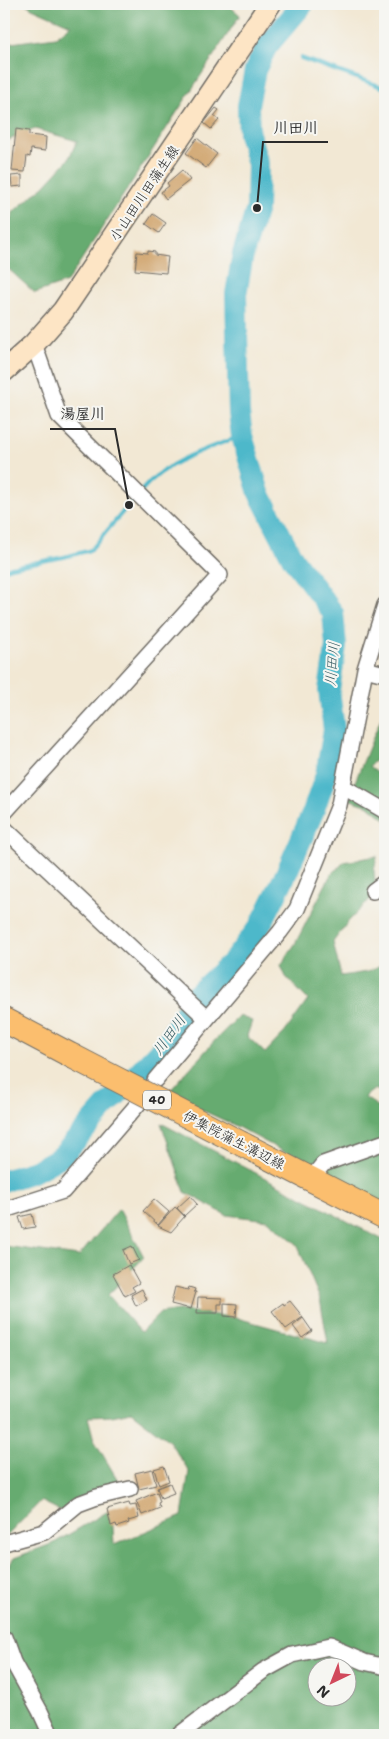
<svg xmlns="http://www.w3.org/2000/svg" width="389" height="1739" viewBox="0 0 389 1739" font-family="'Shantell Sans','Klee One',sans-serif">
<rect width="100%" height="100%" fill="#f6f6f2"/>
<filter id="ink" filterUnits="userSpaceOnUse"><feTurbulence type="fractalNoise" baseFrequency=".02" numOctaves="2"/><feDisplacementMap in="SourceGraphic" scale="10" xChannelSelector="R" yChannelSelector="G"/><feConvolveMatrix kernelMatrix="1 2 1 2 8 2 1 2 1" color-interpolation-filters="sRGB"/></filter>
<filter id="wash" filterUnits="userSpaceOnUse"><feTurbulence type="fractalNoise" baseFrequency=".0096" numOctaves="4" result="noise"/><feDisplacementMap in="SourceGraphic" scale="20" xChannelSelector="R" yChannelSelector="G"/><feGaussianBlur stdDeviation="1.12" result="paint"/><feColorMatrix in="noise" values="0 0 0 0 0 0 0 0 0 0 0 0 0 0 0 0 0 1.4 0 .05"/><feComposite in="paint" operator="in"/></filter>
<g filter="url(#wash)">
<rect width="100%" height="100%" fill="#f2e8d4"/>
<path fill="#66ab70" stroke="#486b4e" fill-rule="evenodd" d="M26 4H227L240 15 67 282 35 293 4 265V239L13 212 44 186 68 160 77 141 35 129 4 142V44L56 37 71 25 32 8Z
M385 708V752L369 766 385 779V819L369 806 348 799Z
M377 856 374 871 376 893 348 922 333 942 341 976 367 972 385 964V1094L375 1089 364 1097 385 1111V1206L232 1124 167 1094 217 1038 239 1016 252 1021 247 1036 265 1053 285 1032 308 1000 286 977 281 965 295 944 330 876 344 862Z
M161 1123 385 1241V1735H12L4 1719V1572L14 1558 54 1543 112 1509 114 1545 182 1516 189 1471 169 1441 131 1412 112 1416 88 1417 94 1440 122 1487 67 1514 41 1501 4 1539V1246L79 1256 119 1209 144 1257 108 1295 141 1332 160 1313 179 1310 237 1318 328 1343 320 1299 297 1244 268 1220 226 1215 185 1192ZM316 1666H346V1696H316Z"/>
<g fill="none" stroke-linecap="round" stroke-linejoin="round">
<path stroke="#4db8ca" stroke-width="4" d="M301 58 385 88
M141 491C166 461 207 448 242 436
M4 570 11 567 64 557 91 550 136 496"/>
<path stroke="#4db8ca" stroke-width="22" d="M4 1181 35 1171 62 1156 105 1107 165 1045 195 996 233 961 260 926 286 874 313 812 326 775 334 730 329 690 336 646 333 613 293 559 259 493 242 436 239 413 236 294 243 254 257 208 258 164 249 134 248 106 255 70 267 46 303 4"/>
</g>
<g id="blocks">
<path fill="#d3aa77" d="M216 108 219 110 214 116 219 120 211 129 204 123Z
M16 129 29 131V135L46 137 45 151 31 149 30 157 27 156 25 172 12 171Z
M197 138 217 154 206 168 186 153Z
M182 170 190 180 166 199 161 192 169 186 167 183Z
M22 175V186L12 187 11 176Z
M153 214 166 223 159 233 146 224Z
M148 251 155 252V255L168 257 166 273 135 270 137 252 148 253Z
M190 1196 197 1204 184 1216 177 1208Z
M154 1199 169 1212 158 1225 143 1211Z
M175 1207 185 1216 171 1232 158 1226Z
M32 1214 35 1227 23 1229 19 1217Z
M132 1246 139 1260 129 1264 123 1250Z
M129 1265 139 1283 132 1287 135 1291 125 1296 113 1274Z
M175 1287 188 1290 189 1287 195 1289 194 1292H196L191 1309 171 1304Z
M142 1289 147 1300 136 1306 131 1295Z
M198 1297 222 1298V1304H218V1313H197Z
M290 1301 303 1317 286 1329 272 1311 283 1303 284 1305Z
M224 1303 237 1304 236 1317 224 1316Z
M303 1318 312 1331 302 1338 293 1326Z
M164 1466 169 1481 159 1485 154 1469Z
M152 1469 156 1485 139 1489 135 1473Z
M170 1483 174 1493 161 1498 157 1488Z
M157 1492 160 1502 158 1503 160 1508 142 1515 136 1501Z
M129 1503 130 1506 136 1505 139 1518 128 1521 129 1523 117 1527 116 1524 111 1526 107 1509Z"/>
</g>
</g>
<g filter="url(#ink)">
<use href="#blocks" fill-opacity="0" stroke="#716d66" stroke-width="1"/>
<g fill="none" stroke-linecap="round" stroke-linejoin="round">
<g stroke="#716d66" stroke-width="18">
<path id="minor" d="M365 669 385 674
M342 786 385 811
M4 813 220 575 59 416 34 344
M4 828 206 1018
M373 891 385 882
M155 1080 280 932 297 909 339 805 365 669 385 605
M311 1179 323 1164 385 1142
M4 1210 63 1191 138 1104
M4 1543 44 1532 78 1504 97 1497 130 1489
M4 1637 13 1662 40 1711 51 1735
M179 1735 263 1671 292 1655 329 1647 364 1662 382 1666 385 1665"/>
</g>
<g stroke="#716d66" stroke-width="24">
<path id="secondary" d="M4 371 34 344 63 311 270 4"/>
</g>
<g stroke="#716d66" stroke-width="26">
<path id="primary" d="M4 1020 72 1056
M242 1144 385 1217"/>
</g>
<use href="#minor" stroke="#fff" stroke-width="15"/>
<use href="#secondary" stroke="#fde5c5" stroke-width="21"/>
<use href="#primary" stroke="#fbbe6e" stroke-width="24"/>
<g stroke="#716d66" stroke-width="26" stroke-linecap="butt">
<path id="primary-bridge" d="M72 1056 242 1144"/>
</g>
<use href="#primary-bridge" stroke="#fbbe6e" stroke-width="24"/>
</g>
</g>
<g text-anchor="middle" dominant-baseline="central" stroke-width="4" stroke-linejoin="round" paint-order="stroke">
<rect fill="#f6f6f2" stroke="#686867" stroke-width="1" x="143" y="1090.5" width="28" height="19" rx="4"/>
<g font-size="12" font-weight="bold" fill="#2b2b2b">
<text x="157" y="1100">40</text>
</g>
<g font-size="14" fill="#2b2b2b" stroke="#f6f6f2">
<text transform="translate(144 193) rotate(-56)">小山田川田蒲生線</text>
<text transform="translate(234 1140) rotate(27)">伊集院蒲生溝辺線</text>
</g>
<g font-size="15" font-style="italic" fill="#375c63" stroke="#f6f6f2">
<text transform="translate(332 664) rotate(-85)">川田川</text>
<text transform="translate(169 1035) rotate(-54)">川田川</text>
</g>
</g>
<path fill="none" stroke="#2b2b2b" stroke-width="2" d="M257 208L263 142H328M129 505L115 429H50"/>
<g fill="#2b2b2b" stroke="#f6f6f2" stroke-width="2">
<circle cx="257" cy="208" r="5"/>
<circle cx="129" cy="505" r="5"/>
</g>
<g font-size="15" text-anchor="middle" font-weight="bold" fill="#2b2b2b" stroke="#f6f6f2" stroke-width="4" stroke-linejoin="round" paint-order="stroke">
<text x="296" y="133">川田川</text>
<text x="83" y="419">湯屋川</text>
</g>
<rect width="389" height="1739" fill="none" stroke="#f6f6f2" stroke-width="20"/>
<g transform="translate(332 1682) rotate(223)"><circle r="24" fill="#f6f6f2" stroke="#a5a5a2"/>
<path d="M0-4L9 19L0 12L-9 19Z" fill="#d1495b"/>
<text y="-8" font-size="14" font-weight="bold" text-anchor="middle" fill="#2b2b2b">N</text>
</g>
</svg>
